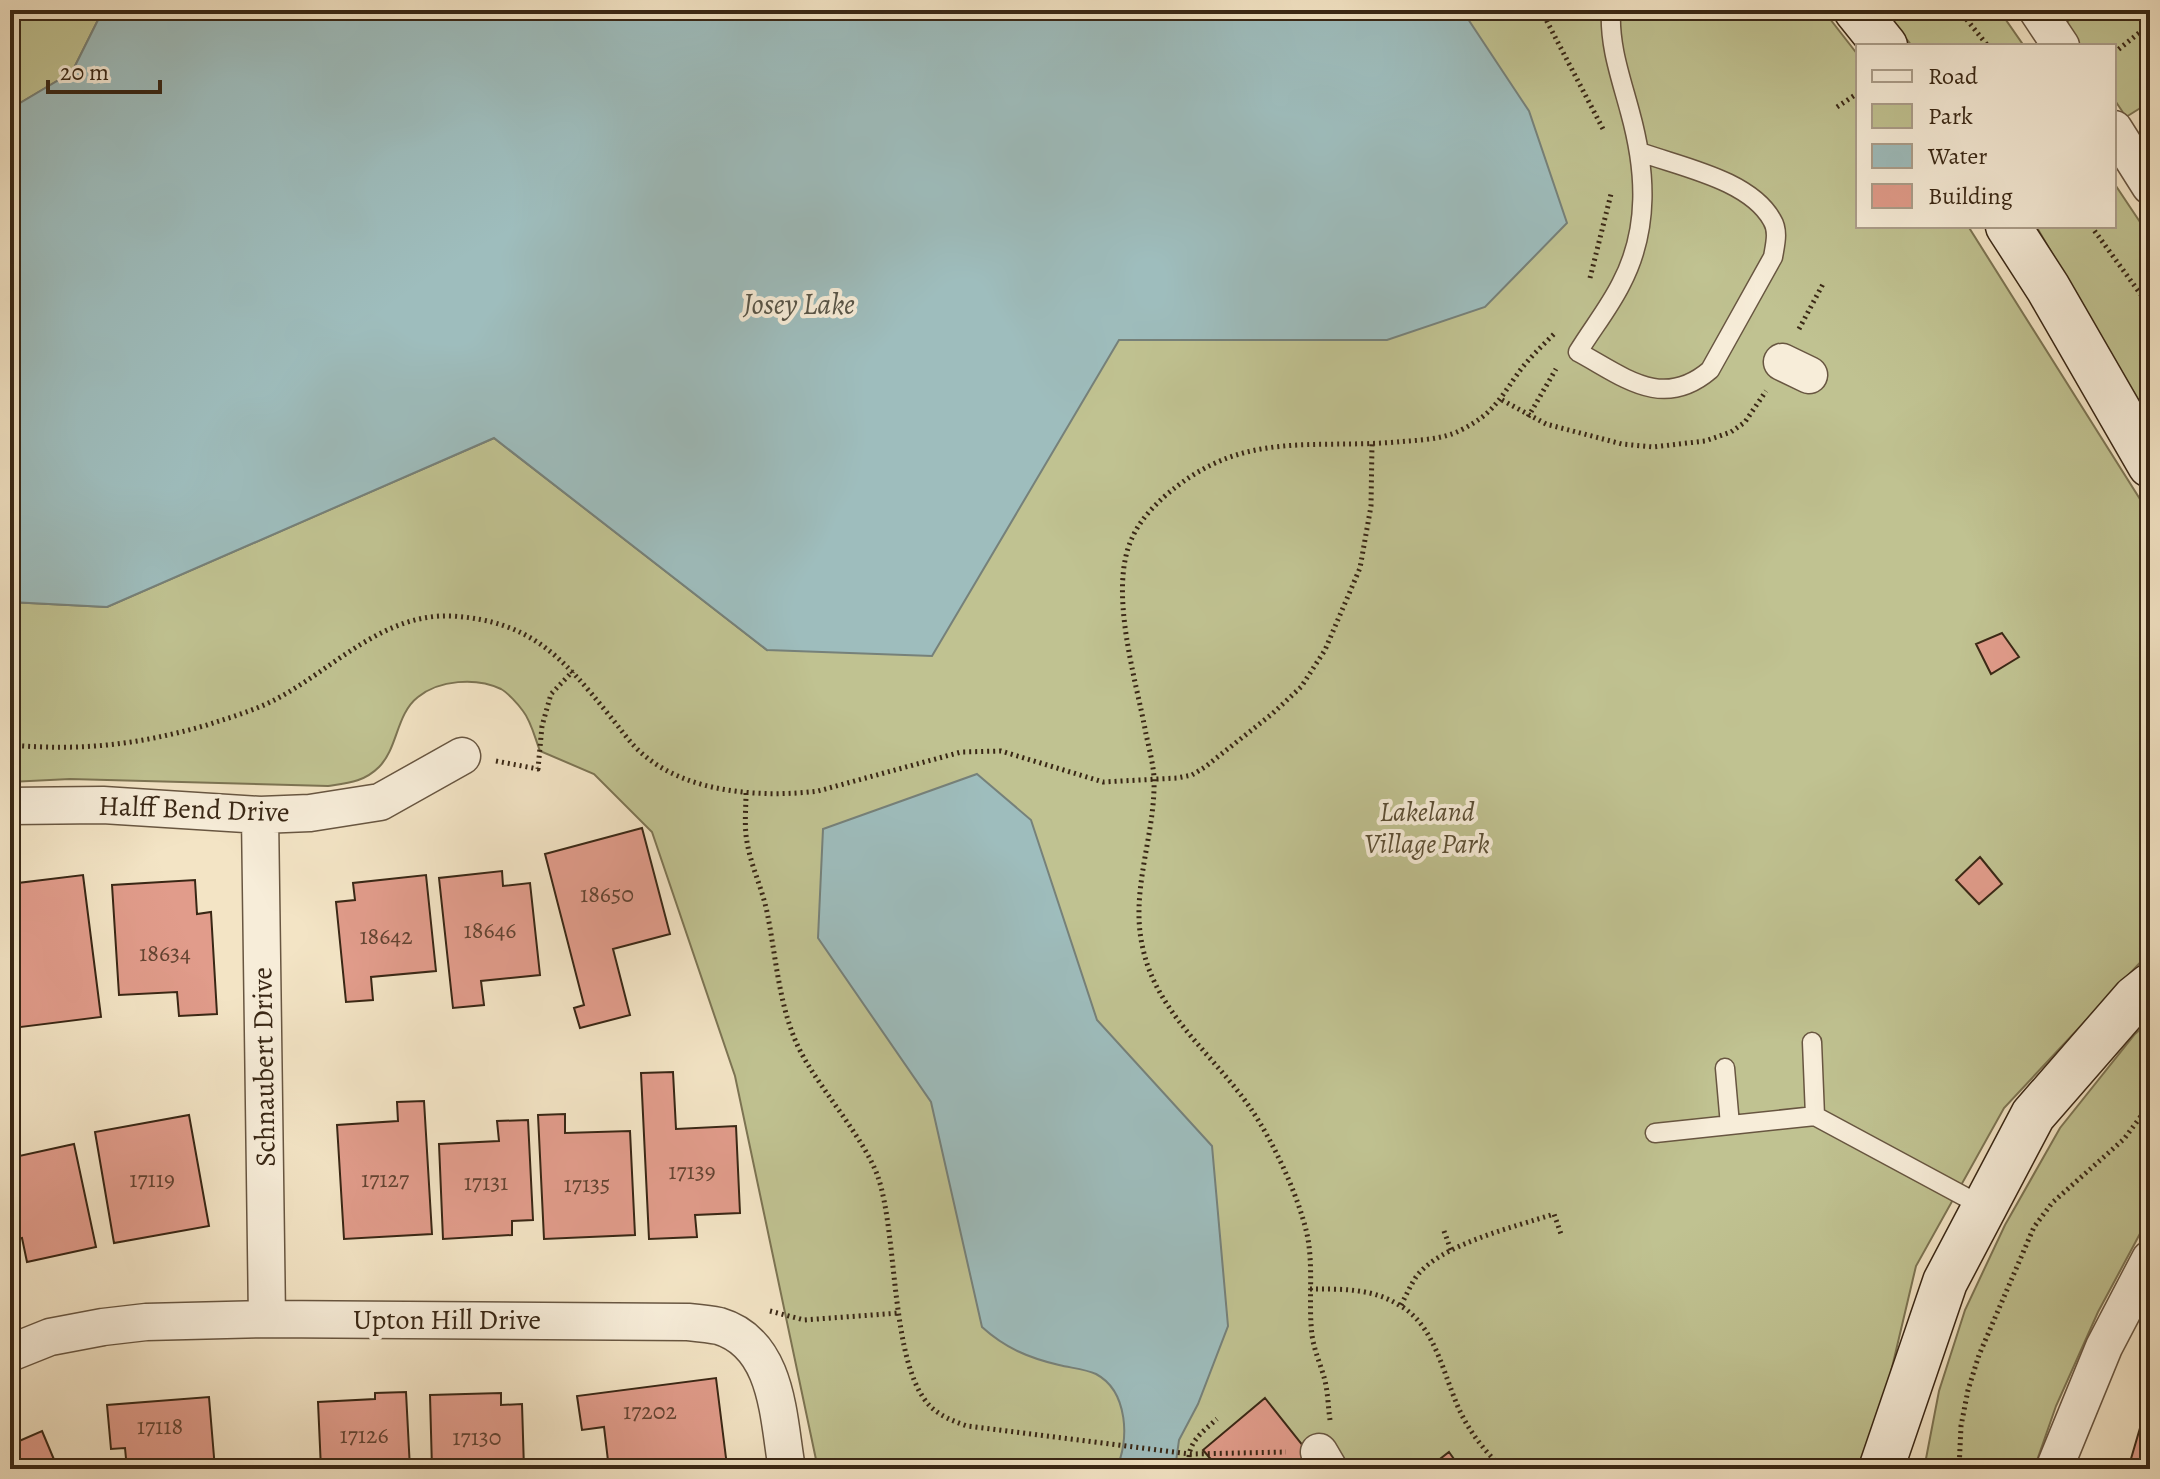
<svg xmlns="http://www.w3.org/2000/svg" width="2160" height="1479" viewBox="0 0 2160 1479" font-family="Alegreya,serif">
<rect width="100%" height="100%" fill="#f3e4c5"/>
<filter id="stains"><feTurbulence type="fractalNoise" baseFrequency=".0025" numOctaves="4"/><feColorMatrix values="0 0 0 0 .2 0 0 0 0 .09 0 0 0 0 .02 0 0 0 .5 -.17"/></filter>
<radialGradient id="worn" r=".72"><stop offset=".6" stop-color="#630" stop-opacity="0"/><stop offset="1" stop-color="#630" stop-opacity=".3"/></radialGradient>
<path fill="#c0c291" stroke="#7c7453" stroke-width="2" d="M10 10H103L72 72 10 109Z
M1290 10H1823L1858 55V226H1968L2150 515V952L2004 1108 1916 1266 1868 1469H818L735 1076 652 832 594 774 540 751C535 738 531 721 523 711 518 704 508 693 501 689 476 677 439 680 418 697 396 714 398 748 379 767 364 782 348 783 328 786L70 779 10 782V602L107 607 494 438 767 650Z
M1884 10H1999L2024 46H1912Z
M2082 10H2150V102L2126 117 2114 99V46H2079L2064 24Z
M2114 183 2150 237V420L2036 226H2114Z
M2150 1021V1215L2098 1312 2056 1406 2034 1469H1924L1939 1391 1965 1310 2005 1225 2060 1128 2135 1034Z"/>
<path fill="#9ebdbd" stroke="#76817a" stroke-width="2" d="M103 10H1462L1529 111 1567 223 1485 307 1387 340H1119L932 656 767 650 494 438 107 607 10 602V109L72 72Z
M977 774 1031 820 1097 1020 1212 1146 1228 1326 1198 1404 1179 1440 1175 1469H1116C1130 1441 1128 1391 1096 1374 1085 1369 1071 1368 1059 1365 1029 1358 1005 1348 982 1327L931 1102 818 938 823 829Z"/>
<path fill="#e19c8b" stroke="#392715" stroke-width="2" d="M2002 633 2019 657 1991 674 1976 644Z
M642 828 670 934 613 949 630 1015 580 1028 574 1008 584 1005 545 854Z
M1980 857 2002 884 1979 904 1956 880Z
M502 871 503 886 530 883 540 975 481 981 484 1005 453 1008 439 878Z
M83 875 101 1017 13 1028 10 1000V884Z
M426 875 436 971 371 977 373 1000 346 1002 336 902 355 900 353 883Z
M195 880 197 914 211 912 217 1014 179 1016 177 992 119 995 112 885Z
M673 1072 676 1129 736 1126 740 1213 695 1215 697 1237 649 1239 641 1073Z
M424 1101 432 1234 344 1239 337 1125 398 1121 397 1102Z
M565 1114V1133L630 1131 635 1235 544 1239 538 1115Z
M189 1115 209 1226 114 1243 95 1132Z
M528 1120 533 1220 512 1221V1235L443 1239 439 1144 499 1141 497 1121Z
M74 1144 96 1247 27 1262 22 1238 10 1241V1158Z
M716 1378 727 1466 702 1469H609L604 1427 582 1430 577 1396Z
M406 1392 410 1469H321L318 1402 375 1399V1393Z
M501 1393V1405L522 1404 524 1469H432L430 1395Z
M209 1397 215 1469H127L125 1448 111 1449 107 1405Z
M1265 1398 1315 1461 1306 1469H1219L1203 1450Z
M2140 1428 2150 1431V1469H2128Z
M42 1431 58 1469H10V1445Z
M1449 1452 1461 1469H1427Z"/>
<g fill="none" stroke-linecap="round" stroke-linejoin="round">
<g stroke="#685641" stroke-width="21">
<path id="lane" d="M1611 10C1609 46 1621 78 1630 112 1646 170 1650 229 1621 284 1609 308 1592 329 1578 352 1623 376 1662 411 1710 370L1773 257C1775 245 1779 231 1772 220 1750 180 1681 167 1640 152
M1812 1042 1815 1116
M1725 1068 1730 1125
M1655 1133 1815 1116 1984 1207"/>
</g>
<g stroke="#685641" stroke-width="39">
<path id="street" d="M2037 10 2061 46
M2114 129 2150 186
M1782 362 1809 375
M10 806 103 805 260 815 310 813 380 802 462 756
M260 815 267 1319
M10 1353 50 1337 103 1327 146 1322 267 1319 688 1322C698 1323 709 1324 719 1326 779 1344 778 1419 787 1469
M1319 1452 1329 1469
M2054 1469 2104 1347 2150 1259"/>
</g>
<g stroke="#392715" stroke-width="47">
<path id="secondary" d="M1856 10 1885 46
M2008 226 2048 288 2150 465
M1881 1469 1945 1282 2033 1115 2135 998 2150 986"/>
</g>
<path stroke="#392715" stroke-width="5" stroke-dasharray="2 4" stroke-linecap="butt" d="M1541 10 1603 129
M1959 10 1988 46
M2114 53 2150 24
M1837 107 1858 93
M2091 226 2150 307
M1590 278 1611 194
M1799 329 1823 284
M1502 400 1546 424 1622 444 1653 447 1705 441 1731 432 1745 422 1766 391
M1528 417 1556 369
M10 745C82 751 137 745 207 725 231 717 257 710 280 697 335 667 384 613 452 616 531 621 562 657 609 715 620 728 631 745 645 756 689 793 763 798 818 791L961 752 1001 751 1103 782 1177 778 1192 775 1205 767 1272 714 1301 687 1325 650 1360 568 1371 506 1372 444
M496 761 538 769 542 726 551 694 573 671
M746 793C746 809 744 826 747 842 751 866 762 888 767 912 777 961 779 1014 804 1058 825 1095 865 1140 878 1177 898 1235 890 1365 930 1406 940 1416 953 1421 967 1426L1190 1454 1286 1452
M1444 1231 1451 1250
M1310 1289C1341 1289 1372 1288 1399 1305 1439 1327 1444 1384 1465 1421 1475 1439 1488 1454 1503 1469
M1401 1305C1406 1296 1410 1286 1416 1277 1440 1244 1515 1227 1554 1214L1561 1234
M770 1311 804 1320 899 1313
M1330 1420C1328 1406 1328 1391 1324 1377 1320 1363 1314 1350 1312 1335 1308 1302 1314 1267 1307 1234 1298 1195 1274 1143 1251 1109 1215 1056 1157 1014 1143 949 1129 891 1156 835 1154 777 1153 763 1149 748 1146 734 1136 679 1107 588 1133 536 1141 518 1160 499 1176 487 1248 431 1314 449 1397 442 1418 440 1442 440 1461 430 1491 415 1498 402 1516 376 1527 360 1541 347 1555 333
M1191 1469C1183 1446 1201 1433 1217 1419
M1959 1469 1961 1426 1968 1390 1979 1355 2034 1227 2052 1203 2124 1139 2150 1104"/>
<use href="#lane" stroke="#f7edd9" stroke-width="18"/>
<use href="#street" stroke="#f7edd9" stroke-width="36"/>
<use href="#secondary" stroke="#f7edd9" stroke-width="44"/>
</g>
<g text-anchor="middle" dominant-baseline="central" stroke-width="8" stroke-linejoin="round" paint-order="stroke">
<g font-size="24" fill="#634432">
<text x="607" y="894">18650</text>
<text x="490" y="930">18646</text>
<text x="386" y="936">18642</text>
<text x="165" y="953">18634</text>
<text x="692" y="1171">17139</text>
<text x="152" y="1179">17119</text>
<text x="385" y="1179">17127</text>
<text x="486" y="1182">17131</text>
<text x="587" y="1184">17135</text>
<text x="650" y="1411">17202</text>
<text x="160" y="1426">17118</text>
<text x="364" y="1435">17126</text>
<text x="477" y="1437">17130</text>
</g>
<g font-size="28" fill="#392715" stroke="#f7edd9">
<text transform="translate(194 809) rotate(2)">Halff Bend Drive</text>
<text transform="translate(264 1067) rotate(-91)">Schnaubert Drive</text>
<text x="447" y="1320">Upton Hill Drive</text>
</g>
<g font-size="28" font-style="italic" fill="#5b4e34" stroke="#f7edd9">
<text x="1427" y="812">Lakeland<tspan x="1427" dy="32">Village Park</tspan></text>
</g>
<g font-size="30" font-style="italic" fill="#575447" stroke="#f7edd9">
<text x="799" y="304">Josey Lake</text>
</g>
</g>
<rect width="2160" height="1479" fill="none" stroke="#f3e4c5" stroke-width="40"/>
<rect x="12" y="12" width="2136" height="1455" fill="none" stroke="#392715" stroke-width="4"/>
<rect x="20" y="20" width="2120" height="1439" fill="none" stroke="#392715" stroke-width="2"/>
<rect x="1856" y="44" width="260" height="184" fill="#f7edd9" stroke="#ab9e8b" stroke-width="2"/>
<rect x="1872" y="70" width="40" height="12" fill="#f7edd9" stroke="#ab9e8b" stroke-width="2"/>
<text x="1928" y="84" font-size="24" fill="#392715">Road</text>
<rect x="1872" y="104" width="40" height="24" fill="#c0c291" stroke="#ab9e8b" stroke-width="2"/>
<text x="1928" y="124" font-size="24" fill="#392715">Park</text>
<rect x="1872" y="144" width="40" height="24" fill="#9ebdbd" stroke="#ab9e8b" stroke-width="2"/>
<text x="1928" y="164" font-size="24" fill="#392715">Water</text>
<rect x="1872" y="184" width="40" height="24" fill="#e19c8b" stroke="#ab9e8b" stroke-width="2"/>
<text x="1928" y="204" font-size="24" fill="#392715">Building</text>
<path d="M48 80v12h112v-12" fill="none" stroke="#392715" stroke-width="4"/>
<text x="60" y="80" font-size="24" fill="#392715" stroke="#f7edd9" stroke-width="6" paint-order="stroke">20 m</text>
<rect width="100%" height="100%" filter="url(#stains)"/>
<rect width="100%" height="100%" fill="url(#worn)"/>
</svg>
